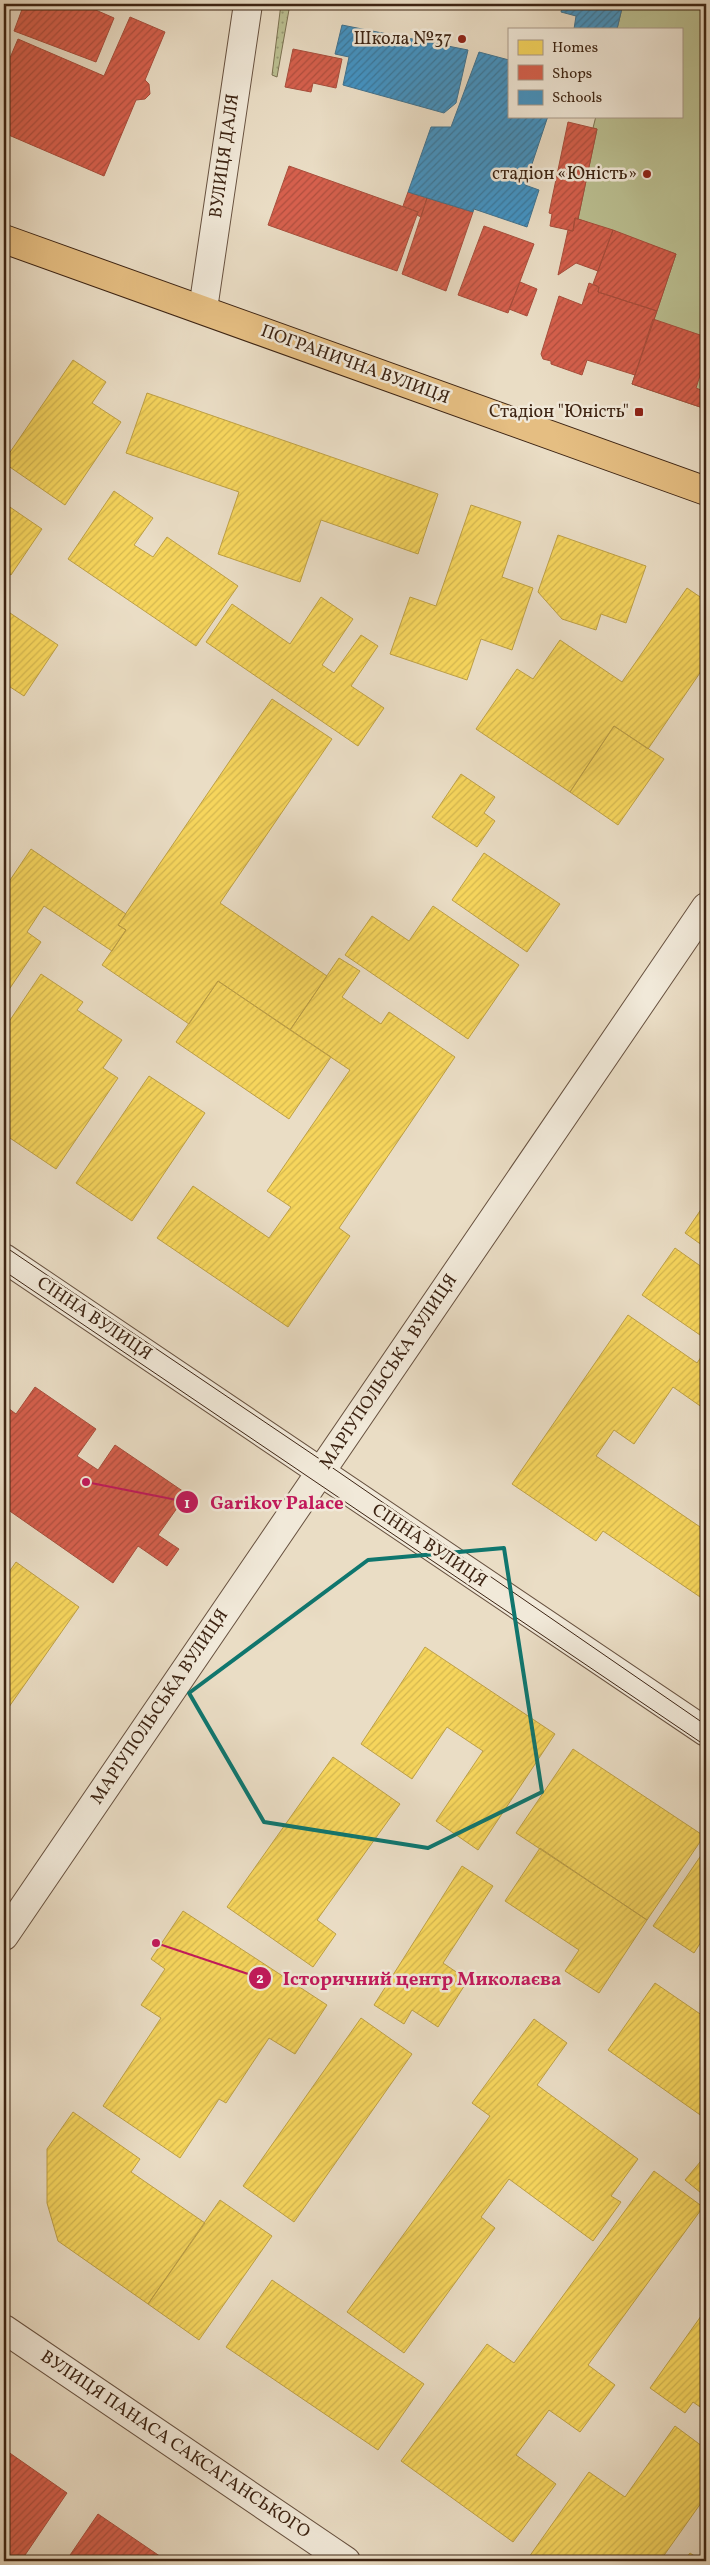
<svg xmlns="http://www.w3.org/2000/svg" width="710" height="2565" viewBox="0 0 710 2565" font-family="Vollkorn,serif">
<defs>
<pattern id="grass-dots" width="8" height="8" patternUnits="userSpaceOnUse" patternTransform="scale(1.25)"><rect width="8" height="8" fill="#bbc092"/><path d="M2 2h.1M6 6h.1" fill="none" stroke="#999c76" stroke-width="1.8" stroke-linecap="round"/></pattern>
<pattern id="homes-hatch" width="6" height="6" patternUnits="userSpaceOnUse" patternTransform="scale(1.25)"><rect width="6" height="6" fill="#f6d55c"/><path d="M-1 1l2-2M0 6l6-6M5 7l2-2" fill="none" stroke="#d4b74f"/></pattern>
<pattern id="shops-hatch" width="6" height="6" patternUnits="userSpaceOnUse" patternTransform="scale(1.25)"><rect width="6" height="6" fill="#d6604d"/><path d="M-1 1l2-2M0 6l6-6M5 7l2-2" fill="none" stroke="#af4f3f"/></pattern>
<pattern id="schools-hatch" width="6" height="6" patternUnits="userSpaceOnUse" patternTransform="scale(1.25)"><rect width="6" height="6" fill="#4393c3"/><path d="M-1 1l2-2M0 6l6-6M5 7l2-2" fill="none" stroke="#39789d"/></pattern>
</defs>
<rect width="100%" height="100%" fill="#eaddc5"/>
<filter id="stains"><feTurbulence type="fractalNoise" baseFrequency=".004" numOctaves="4"/><feColorMatrix values="0 0 0 0 .2 0 0 0 0 .09 0 0 0 0 .02 0 0 0 .5 -.17"/></filter>
<radialGradient id="worn" r=".72"><stop offset=".6" stop-color="#630" stop-opacity="0"/><stop offset="1" stop-color="#630" stop-opacity=".3"/></radialGradient>
<path fill="url(#grass-dots)" stroke="#7c7252" d="M281 4H290L277 77 272 75Z"/>
<path fill="#bbc092" stroke="#7c7252" d="M623 4H706V409L632 384 676 254 578 219 597 129 593 128 596 116H681V29H617Z"/>
<path fill="url(#homes-hatch)" stroke="#bea046" d="M73 360 106 382 92 403 121 422 65 505 4 463V461Z
M147 393 438 494 418 554 321 520 300 582 218 554 239 492 126 453Z
M114 491 153 518 134 545 153 557 167 537 238 586 196 646 68 559Z
M4 503 42 529 11 575 4 570Z
M471 505 521 522 502 577 533 588 512 650 481 639 467 680 390 654 410 597 436 606Z
M558 535 646 566 626 623 601 614 596 630 562 619 538 592Z
M687 588 706 601V664L648 749 614 726 570 792 476 729 517 669 533 679 560 640 622 682Z
M321 597 353 619 322 665 334 673 361 635 378 646 351 686 384 708 358 746 206 642 232 604 290 644Z
M4 609 58 645 24 696 4 683Z
M272 699 332 739 220 903 327 976 290 1030 218 981 189 1024 102 965 126 930 118 925Z
M614 726 664 759 618 825 570 792Z
M461 774 495 797 484 813 495 821 477 847 432 817Z
M31 849 126 914 118 925 126 930 112 951 44 906 27 932 41 942 4 997V889Z
M484 853 560 904 527 952 452 900Z
M433 906 519 965 468 1039 345 955 372 916 409 941Z
M339 958 360 971 342 997 381 1024 389 1012 455 1057 339 1228 350 1236 288 1327 157 1238 193 1186 269 1238 291 1207 267 1191 350 1070 290 1030Z
M41 974 83 1002 77 1010 122 1040 103 1068 118 1078 56 1169 4 1134V1029Z
M218 981 331 1057 289 1119 176 1042Z
M149 1076 205 1113 132 1221 76 1183Z
M706 1202V1248L685 1233Z
M675 1248 706 1270V1326L700 1335 642 1295Z
M628 1315 697 1363 706 1350V1410L673 1387 634 1444 614 1430 596 1456 706 1531V1601L603 1531 596 1541 512 1484Z
M16 1562 79 1607 4 1714V1579Z
M425 1647 555 1734 478 1850 436 1821 483 1751 447 1727 412 1779 361 1744Z
M573 1749 704 1836 647 1920 516 1833Z
M333 1757 400 1804 317 1920 336 1934 313 1967 227 1907Z
M540 1848 647 1920 599 1993 565 1971 579 1950 505 1901Z
M706 1848V1934L694 1953 653 1926Z
M462 1866 493 1886 443 1963 468 1980 438 2027 412 2010 404 2024 374 2005Z
M183 1911 327 2005 295 2054 269 2038 226 2103 219 2099 180 2158 103 2106 161 2018 141 2005 165 1969 151 1959Z
M655 1983 706 2018V2119L608 2050Z
M361 2018 412 2054 294 2222 243 2186Z
M534 2019 567 2043 537 2085 638 2159 611 2196 621 2202 593 2241 509 2179 481 2217 495 2228 404 2353 347 2312 490 2116 472 2103Z
M73 2112 140 2159 131 2172 205 2223 148 2304 58 2241 47 2203V2149Z
M706 2155V2197L685 2180Z
M654 2171 703 2207 588 2365 615 2385 580 2432 549 2410 516 2455 556 2484 513 2542 401 2461 487 2344 514 2363Z
M220 2200 272 2236 199 2340 148 2304Z
M272 2280 424 2384 378 2450 226 2347Z
M706 2309V2411L693 2402 685 2413 650 2388Z
M675 2426 706 2449V2496L660 2561H535L529 2557 589 2472 625 2497Z
M690 2553 702 2561H684Z"/>
<path fill="url(#shops-hatch)" stroke="#a84e3c" d="M24 4H61L72 8 73 4H82L114 18 96 62 14 31Z
M130 17 165 32 145 80 149 84 150 94 145 99 136 100 104 176 4 133V72L18 39 104 76Z
M293 49 342 59 336 88 313 83 311 92 285 87Z
M568 122 597 129 578 219 575 218 573 231 550 226 552 214 549 213Z
M289 166 418 212 397 271 268 225Z
M408 192 427 198 421 217 417 215 418 212 403 206Z
M427 198 473 212 446 291 402 274Z
M575 218 613 230 598 271 576 263 558 275 568 230 573 231Z
M484 226 534 244 508 313 458 295Z
M613 230 676 254 657 311 598 292 599 287 593 284Z
M520 282 537 289 527 316 509 309Z
M589 283 599 287 598 292 657 311 635 375 587 360 582 375 551 364V361L543 359 541 354 559 296 582 305Z
M653 319 706 337V357L696 388 706 392V409L632 384Z
M35 1387 96 1429 77 1456 98 1470 115 1445 187 1494 158 1535 179 1549 167 1566 138 1546 113 1583 4 1507V1405L16 1414Z
M4 2449 67 2493 21 2561H15L4 2553V2530L6 2527 4 2525Z
M98 2514 167 2561H66Z"/>
<path fill="url(#schools-hatch)" stroke="#41728e" d="M563 4H623L617 29H574L576 16 561 12Z
M342 25 468 50 456 103 444 113 343 85 349 57 335 54Z
M479 52 509 60V116H548L525 185 539 190 527 227 474 209 473 212 408 192 431 127H451Z"/>
<g fill="none" stroke-linecap="round" stroke-linejoin="round">
<g stroke="#685240" stroke-width="30">
<path id="minor" d="M203 309 248 4
M4 1258 706 1732
M4 1936 706 907
M4 2329 346 2561"/>
</g>
<g stroke="#3d2413" stroke-width="30">
<path id="major" d="M4 239 706 491"/>
</g>
<use href="#minor" stroke="#f1e9d9" stroke-width="28"/>
<use href="#major" stroke="#e5be82" stroke-width="28"/>
<path stroke="#3d2413" stroke-width="1" d="M4 1246 327 1464 706 1725
M4 1271 706 1746"/>
</g>
<path fill="none" stroke="#0f766e" stroke-width="4" stroke-linejoin="round" d="M504 1548 542 1792 428 1848 264 1822 189 1693 368 1560Z"/>
<g fill="#8f2418" stroke="#f1e9d9" stroke-width="2">
<circle cx="462" cy="39" r="5"/>
<circle cx="647" cy="174" r="5"/>
<rect x="634" y="407" width="10" height="10" rx="2.5"/>
</g>
<g text-anchor="middle" dominant-baseline="central" stroke-width="5" stroke-linejoin="round" paint-order="stroke">
<g font-size="18" fill="#3d2413" stroke="#f1e9d9" text-anchor="end">
<text x="452" y="39">Школа №37</text>
<text x="637" y="174">стадіон «Юність»</text>
<text x="629" y="412">Стадіон "Юність"</text>
</g>
<g font-size="18" fill="#3d2413" stroke="#f1e9d9">
<text transform="translate(225 156) rotate(-82)">ВУЛИЦЯ ДАЛЯ</text>
<text transform="translate(355 365) rotate(20)">ПОГРАНИЧНА ВУЛИЦЯ</text>
<text transform="translate(94 1319) rotate(34)">СІННА ВУЛИЦЯ</text>
<text transform="translate(389 1372) rotate(-56)">МАРІУПОЛЬСЬКА ВУЛИЦЯ</text>
<text transform="translate(429 1546) rotate(34)">СІННА ВУЛИЦЯ</text>
<text transform="translate(160 1707) rotate(-56)">МАРІУПОЛЬСЬКА ВУЛИЦЯ</text>
<text transform="translate(175 2445) rotate(34)">ВУЛИЦЯ ПАНАСА САКСАГАНСЬКОГО</text>
</g>
</g>
<path fill="none" stroke="#c2185b" stroke-width="2" d="M86 1482L187 1502M156 1943L260 1978"/>
<g fill="#c2185b" stroke="#f1e9d9" stroke-width="2">
<circle cx="86" cy="1482" r="5"/>
<circle cx="156" cy="1943" r="5"/>
<circle cx="187" cy="1502" r="12"/>
<circle cx="260" cy="1978" r="12"/>
</g>
<g font-size="15" text-anchor="middle" font-weight="bold" fill="#fff">
<text x="187" y="1508">1</text>
<text x="260" y="1983">2</text>
</g>
<g font-size="19" text-anchor="middle" font-weight="bold" fill="#c2185b" stroke="#f1e9d9" stroke-width="5" stroke-linejoin="round" paint-order="stroke">
<text x="277" y="1509">Garikov Palace</text>
<text x="422" y="1985">Історичний центр Миколаєва</text>
</g>
<rect width="710" height="2565" fill="none" stroke="#eaddc5" stroke-width="20"/>
<rect x="5" y="5" width="700" height="2555" fill="none" stroke="#3d2413" stroke-width="2.5"/>
<rect x="10" y="10" width="690" height="2545" fill="none" stroke="#3d2413"/>
<rect x="508" y="28" width="175" height="90" fill="#f1e9d9" stroke="#a99a8a"/>
<rect x="518" y="40" width="25" height="15" fill="#f6d55c" stroke="#a99a8a"/>
<text x="552" y="52" font-size="15" fill="#3d2413">Homes</text>
<rect x="518" y="65" width="25" height="15" fill="#d6604d" stroke="#a99a8a"/>
<text x="552" y="78" font-size="15" fill="#3d2413">Shops</text>
<rect x="518" y="90" width="25" height="15" fill="#4393c3" stroke="#a99a8a"/>
<text x="552" y="102" font-size="15" fill="#3d2413">Schools</text>
<rect width="100%" height="100%" filter="url(#stains)"/>
<rect width="100%" height="100%" fill="url(#worn)"/>
</svg>
